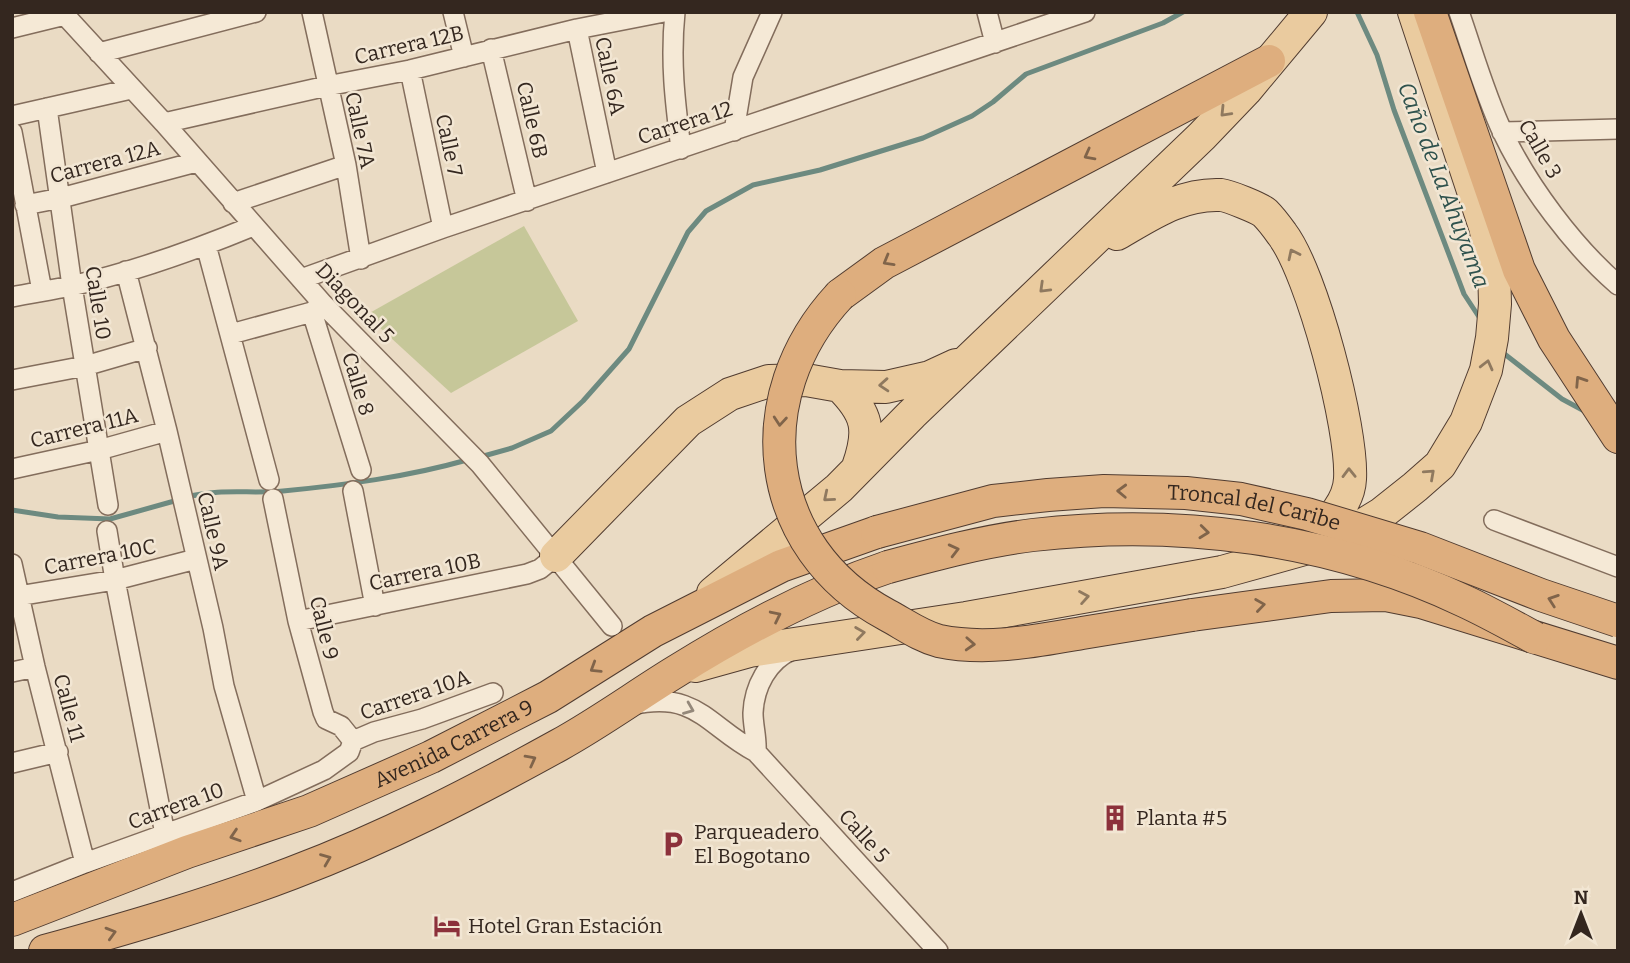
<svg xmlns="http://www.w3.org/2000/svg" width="1630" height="963" viewBox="0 0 1630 963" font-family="Bitter,serif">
<rect width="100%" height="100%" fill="#eadbc4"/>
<path fill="#c6c799" d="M524 226 578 321 451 393 366 315Z"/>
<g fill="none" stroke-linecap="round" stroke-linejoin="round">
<path stroke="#6d8a80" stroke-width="5" d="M1357 12 1377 55 1394 110 1464 294 1481 320
M1502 352 1562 399 1588 413
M480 457 512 448 551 431 583 401 629 349 688 232 706 211 753 185 820 170 923 138 972 116 993 102 1026 74 1163 23 1183 12
M187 497C221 488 249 494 283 491 345 485 407 477 467 460
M12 510 58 517 110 519 178 500"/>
<g stroke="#836d5c" stroke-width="22">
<path id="minor" d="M62 12 164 123 323 304 480 464 612 626
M312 12 346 165 361 259
M453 12 464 57
M675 12C670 61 675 101 681 149
M987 12 995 43
M1459 12C1473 52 1485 95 1503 133 1528 186 1574 247 1618 285
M12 28 65 15
M577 29 607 173
M491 49 527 201
M99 53 256 12
M410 70 443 228
M47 108 72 286 108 505
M12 116 131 89
M164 123 327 86 410 70 577 29 664 12
M734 131 743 77 772 12
M12 132 42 291
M1502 132 1618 129
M233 203 346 165
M25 205 61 198 196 162
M206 245 269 480
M126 271 167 431 213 628 224 686 257 801
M301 279 443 228 1085 12
M12 297C32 293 52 290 71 286 134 272 195 250 253 226
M312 312 361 470
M231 334 312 312 322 304
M12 380 85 366 147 348
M12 469 99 450 167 431
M353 491 375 606
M1494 520 1618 567
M107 531 115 580 165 834
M12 564 35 667 85 863
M12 597 115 580 196 559
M298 621 527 574 540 569 556 556
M12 672 35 667
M632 705C697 690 708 727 756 752L938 951
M353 741 374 732 422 719 493 693
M756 752C757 738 753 726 753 713 754 687 768 660 792 650
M12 763 58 752
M12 892 85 863 257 801 324 770 349 752 353 741 341 726 326 719 323 712 298 621 273 499"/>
</g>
<g stroke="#513c30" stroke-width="34">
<path id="primary" d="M1117 234C1150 215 1181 193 1221 195 1229 196 1259 208 1265 213 1271 219 1277 227 1282 234 1312 273 1353 429 1350 479 1349 504 1327 524 1311 541
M840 386C868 414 871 430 858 467
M556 556 688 421 730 394 769 381 806 380 840 386 886 387 930 377 956 365
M713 593 839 488 912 414 1202 136 1246 90 1311 12
M695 666 749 651 966 618 1222 572 1340 539 1381 514 1415 487 1440 465 1466 422 1486 370 1492 338 1495 304 1494 266 1485 227 1414 12"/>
</g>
<g stroke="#513c30" stroke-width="34">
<g id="trunk">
<path d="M1430 12 1519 270 1554 339 1618 437"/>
<path d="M840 295 884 263 1269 61"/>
<path d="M1192 615 1331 596 1386 595 1421 602 1618 663"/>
<path id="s1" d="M12 920 187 852 309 811 431 757 548 697 653 631 781 566 877 532"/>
<path d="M45 951C128 928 211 904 292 873 385 838 472 793 559 745 599 723 636 696 675 672 742 630 814 592 888 567"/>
</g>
</g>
<use href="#minor" stroke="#f5e9d6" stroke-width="19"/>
<use href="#primary" stroke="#eacb9f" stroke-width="32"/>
<use href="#trunk" stroke="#deae7e" stroke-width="32"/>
<g stroke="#513c30" stroke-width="34" stroke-linecap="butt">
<g id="trunk-bridge">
<path d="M840 295C745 397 762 548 887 615 904 624 920 636 939 641 986 651 1036 641 1082 633 1119 627 1155 621 1192 615"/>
<path id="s2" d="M877 532 993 501 1048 495 1104 491 1186 493 1241 499 1307 514 1420 548 1541 595 1618 621"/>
<path d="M888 567C936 554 984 541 1033 535 1179 518 1331 538 1464 601 1488 612 1511 625 1535 638"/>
</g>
</g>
<use href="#trunk-bridge" stroke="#deae7e" stroke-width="32"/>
</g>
<defs><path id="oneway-chevron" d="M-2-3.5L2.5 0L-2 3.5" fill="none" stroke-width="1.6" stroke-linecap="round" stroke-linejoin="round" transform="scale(1.75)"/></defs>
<g stroke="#8f795f">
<use href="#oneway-chevron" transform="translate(1225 112) rotate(134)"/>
<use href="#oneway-chevron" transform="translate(1293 254) rotate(-116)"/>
<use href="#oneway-chevron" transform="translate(1044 288) rotate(136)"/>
<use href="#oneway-chevron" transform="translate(1487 365) rotate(-76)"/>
<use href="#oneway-chevron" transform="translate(884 385) rotate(176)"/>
<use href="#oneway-chevron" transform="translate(1349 473) rotate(-91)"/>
<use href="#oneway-chevron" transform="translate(1430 474) rotate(-42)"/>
<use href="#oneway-chevron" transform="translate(828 497) rotate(140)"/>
<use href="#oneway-chevron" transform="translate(1084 597) rotate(-10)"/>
<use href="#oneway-chevron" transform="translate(860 633) rotate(-8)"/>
</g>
<g stroke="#80644a">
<use href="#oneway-chevron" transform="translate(1089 155) rotate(152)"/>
<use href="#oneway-chevron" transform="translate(888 261) rotate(150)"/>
<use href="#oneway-chevron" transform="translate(1580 381) rotate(-123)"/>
<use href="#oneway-chevron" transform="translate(780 421) rotate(95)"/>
<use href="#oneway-chevron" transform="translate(1122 491) rotate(-178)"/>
<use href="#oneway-chevron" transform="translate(1204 532) rotate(6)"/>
<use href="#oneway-chevron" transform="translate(954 550) rotate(-14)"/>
<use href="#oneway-chevron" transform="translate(1553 600) rotate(-161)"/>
<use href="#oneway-chevron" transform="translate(1260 605) rotate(-8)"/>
<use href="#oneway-chevron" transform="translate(776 616) rotate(-26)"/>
<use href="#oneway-chevron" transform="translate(970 644) rotate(3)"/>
<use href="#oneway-chevron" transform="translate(595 668) rotate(148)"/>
<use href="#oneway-chevron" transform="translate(531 760) rotate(-28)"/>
<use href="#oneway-chevron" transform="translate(235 836) rotate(162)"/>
<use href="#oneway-chevron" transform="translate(326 859) rotate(-22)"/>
<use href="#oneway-chevron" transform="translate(111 933) rotate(-16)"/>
</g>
<use stroke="#94887a" href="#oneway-chevron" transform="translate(689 709) rotate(22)"/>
<defs>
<g id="building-bare" transform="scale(2.1)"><path d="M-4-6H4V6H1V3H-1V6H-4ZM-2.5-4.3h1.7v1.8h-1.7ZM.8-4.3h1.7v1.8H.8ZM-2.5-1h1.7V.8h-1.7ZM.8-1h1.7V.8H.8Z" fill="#8c313b" stroke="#f2e6d3" stroke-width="2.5" paint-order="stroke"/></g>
<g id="parking-bare" transform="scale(2.1)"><path d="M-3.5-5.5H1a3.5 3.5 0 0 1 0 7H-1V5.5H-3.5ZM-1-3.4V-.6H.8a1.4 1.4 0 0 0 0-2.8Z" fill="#8c313b" stroke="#f2e6d3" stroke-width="2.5" paint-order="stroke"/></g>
<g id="hotel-bare" transform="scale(2.1)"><path d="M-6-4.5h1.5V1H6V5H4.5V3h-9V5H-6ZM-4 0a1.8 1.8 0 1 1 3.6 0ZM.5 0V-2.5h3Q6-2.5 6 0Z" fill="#8c313b" stroke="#f2e6d3" stroke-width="2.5" paint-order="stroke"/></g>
</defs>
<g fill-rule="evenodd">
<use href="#building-bare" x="1115" y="818"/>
<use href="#parking-bare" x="673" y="844"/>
<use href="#hotel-bare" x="447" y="926"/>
</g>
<g text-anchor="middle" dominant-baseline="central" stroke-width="5" stroke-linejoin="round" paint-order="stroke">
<g font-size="21" fill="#34271f" stroke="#f2e6d3">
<text transform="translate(409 45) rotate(-13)">Carrera 12B</text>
<text transform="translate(610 76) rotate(78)">Calle 6A</text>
<text transform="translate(532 120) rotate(77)">Calle 6B</text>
<text transform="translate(685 123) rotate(-18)">Carrera 12</text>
<text transform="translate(360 130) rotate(78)">Calle 7A</text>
<text transform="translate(449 145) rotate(78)">Calle 7</text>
<text transform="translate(1540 149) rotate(60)">Calle 3</text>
<text transform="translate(105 162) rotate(-15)">Carrera 12A</text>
<text transform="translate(98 303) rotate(81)">Calle 10</text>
<text transform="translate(355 303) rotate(46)">Diagonal 5</text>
<text transform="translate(358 384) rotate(73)">Calle 8</text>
<text transform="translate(84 428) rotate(-14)">Carrera 11A</text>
<text stroke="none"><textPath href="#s2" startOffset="383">Troncal del Caribe</textPath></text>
<text transform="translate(213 531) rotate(77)">Calle 9A</text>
<text transform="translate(100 557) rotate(-11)">Carrera 10C</text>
<text transform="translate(425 572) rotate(-12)">Carrera 10B</text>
<text transform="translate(324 628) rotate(76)">Calle 9</text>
<text transform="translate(415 695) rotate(-19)">Carrera 10A</text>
<text transform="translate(69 708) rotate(75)">Calle 11</text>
<text stroke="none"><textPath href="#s1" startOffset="476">Avenida Carrera 9</textPath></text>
<text transform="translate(176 806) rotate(-20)">Carrera 10</text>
<text transform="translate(864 836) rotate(48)">Calle 5</text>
</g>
<g font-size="21" fill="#34271f" stroke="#f2e6d3" text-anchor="start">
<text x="1136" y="818">Planta #5</text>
<text x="694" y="832">Parqueadero<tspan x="694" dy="24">El Bogotano</tspan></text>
<text x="468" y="926">Hotel Gran Estación</text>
</g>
<g font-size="23" font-style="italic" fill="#2f524d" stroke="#f2e6d3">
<text transform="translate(1444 185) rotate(69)">Caño de La Ahuyama</text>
</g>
</g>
<rect width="1630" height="963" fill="none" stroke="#34271f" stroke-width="28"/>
<g transform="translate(1581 914)" stroke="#f2e6d3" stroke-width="5" paint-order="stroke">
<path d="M0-5L12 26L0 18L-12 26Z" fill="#34271f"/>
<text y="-10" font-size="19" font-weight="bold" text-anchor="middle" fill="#34271f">N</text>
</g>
</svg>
